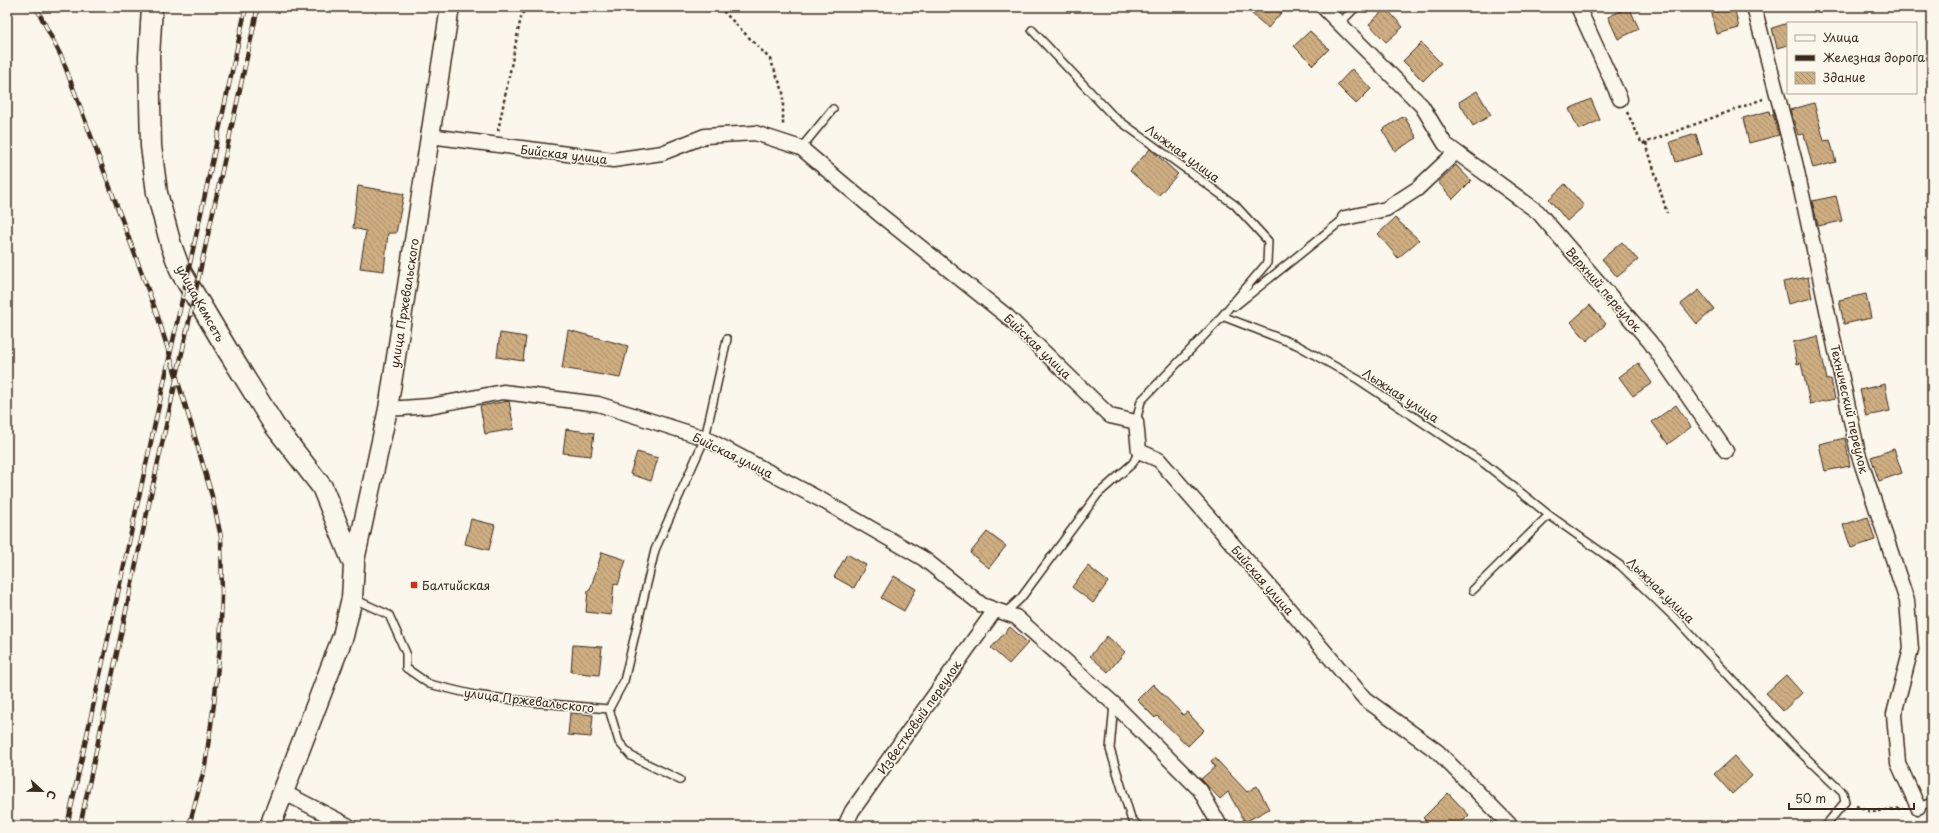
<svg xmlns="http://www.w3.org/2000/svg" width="1939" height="833" viewBox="0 0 1939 833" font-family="'Playpen Sans',sans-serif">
<defs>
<pattern id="building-back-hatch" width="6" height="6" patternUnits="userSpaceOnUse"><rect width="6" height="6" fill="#cfae82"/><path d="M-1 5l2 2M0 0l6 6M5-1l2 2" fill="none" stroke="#a98e6a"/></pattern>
</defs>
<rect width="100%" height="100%" fill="#fbf7ec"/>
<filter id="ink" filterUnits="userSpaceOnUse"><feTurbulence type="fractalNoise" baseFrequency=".025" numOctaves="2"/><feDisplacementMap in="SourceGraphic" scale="8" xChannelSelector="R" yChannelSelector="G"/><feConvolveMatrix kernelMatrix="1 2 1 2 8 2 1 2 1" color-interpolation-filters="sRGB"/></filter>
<g filter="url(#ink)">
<path fill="url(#building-back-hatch)" stroke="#3b2a1e" d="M1244 7H1286L1268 28Z
M1629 7 1639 29 1618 39 1608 17Z
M1722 7H1734L1739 28 1717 34 1711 10Z
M1386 8 1403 27 1386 42 1369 24Z
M1788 23V45L1777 48 1772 28Z
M1310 31 1329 49 1313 65 1294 46Z
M1421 43 1441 63 1423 81 1403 61Z
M1352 69 1371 89 1356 104 1337 85Z
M1477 91 1491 115 1473 126 1459 102Z
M1591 99 1600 120 1579 130 1569 109Z
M1814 103 1824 141 1830 140 1836 162 1813 168 1804 134 1798 135 1790 110Z
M1769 111 1770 115 1773 114 1779 135 1749 143 1743 118Z
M1404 116 1417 138 1395 151 1382 130Z
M1696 134 1702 154 1676 162 1670 142Z
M1150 149 1178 174 1158 196 1130 171Z
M1456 165 1471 181 1453 199 1438 182Z
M1565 184 1584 206 1567 221 1549 199Z
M358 186 404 194 396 233H388L384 271 360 268 366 231 353 228Z
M1836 196 1842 221 1818 226 1812 201Z
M1395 218 1419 240 1398 258 1378 234Z
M1622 242 1638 260 1617 277 1602 259Z
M1808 277 1812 298 1788 304 1783 282Z
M1699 290 1714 309 1697 324 1681 304Z
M1866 294 1871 318 1844 324 1839 300Z
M1590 305 1606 324 1587 341 1571 322Z
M568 330 628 346 620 378 562 368Z
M500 333 526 337 523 361 497 357Z
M1818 336 1827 380 1831 379 1835 399 1810 404 1801 363 1797 364 1793 342Z
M1638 363 1652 383 1633 396 1619 377Z
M1885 384 1890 411 1866 416 1860 390Z
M509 401 514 429 485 434 480 406Z
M1676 405 1691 427 1668 444 1652 422Z
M566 429 594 433 591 456 563 453Z
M1845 438 1850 466 1825 471 1819 444Z
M1894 449 1902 473 1879 481 1871 457Z
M637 452 658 458 651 481 630 474Z
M1868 517 1875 540 1851 548 1843 525Z
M471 519 495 525 489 550 465 544Z
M987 532 1006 546 989 568 970 553Z
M602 552 626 560 618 585 614 583 611 615 586 612 588 590H590Z
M847 554 866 565 854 588 834 577Z
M1088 566 1108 582 1093 603 1072 587Z
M894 576 916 589 904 611 881 598Z
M1010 627 1028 643 1009 664 991 648Z
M1107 636 1125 652 1108 672 1090 656Z
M573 645 602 647 599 675 571 672Z
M1786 675 1802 693 1783 711 1766 693Z
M1153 684 1183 715 1187 712 1204 730 1188 746 1157 716 1155 718 1137 700Z
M570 713 593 715 591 737 568 735Z
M1734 756 1752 776 1732 794 1714 774Z
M1215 758 1247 792 1257 786 1269 809 1245 822 1228 792 1220 799 1201 779 1215 767 1211 761Z
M1448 793 1469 815 1458 826H1431L1423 818Z"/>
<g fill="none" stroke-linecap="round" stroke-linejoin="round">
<g stroke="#3b2a1e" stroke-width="10">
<path id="service" d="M1340 23 1356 7
M1032 30 1113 116 1235 205 1268 241 1267 263 1222 316 1297 345 1359 380 1485 464 1549 515 1621 566 1678 621 1797 749 1843 793 1845 802 1825 826
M801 148 833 109
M1235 306 1345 218
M1136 422 1141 401 1226 313
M1473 590 1549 515
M352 598 389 615 406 653V668L429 684 475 695 540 703 609 709 624 681 655 550 705 438 727 339
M1005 613 1021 598 1098 494 1133 463 1139 451
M1114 704 1110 749 1131 818 1138 826
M609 709 619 742 631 756 680 780
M1918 807 1932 802"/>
</g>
<g stroke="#3b2a1e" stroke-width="17">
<path id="minor" d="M1323 7 1422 106 1445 144 1538 212 1650 342 1726 451
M1578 7 1620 99
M1754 7 1795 162 1858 453 1907 601 1911 649 1894 714 1898 763 1918 807
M430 136 613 160 662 153 705 136 755 133 801 148 879 214 1008 317 1110 416 1136 422 1139 451 1159 460 1277 595 1365 699 1438 752 1511 826
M1345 218 1386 209 1417 189 1456 152
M388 409 430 406 503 392 598 404 705 438 825 502 924 559 982 605 1016 617 1114 704 1200 790 1220 826
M283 792 349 826
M845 826 852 811 995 610"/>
</g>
<g stroke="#3b2a1e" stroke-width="21">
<path id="tertiary" d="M354 565 388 409 450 7"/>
</g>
<g stroke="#3b2a1e" stroke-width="23">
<path id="secondary" d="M152 7 149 57 151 146 157 193 171 245 181 272 228 351 274 425 322 487 354 565 352 598 343 636 270 826"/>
</g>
<path stroke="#3b2a1e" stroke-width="2.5" stroke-dasharray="3 3" stroke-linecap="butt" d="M719 7 770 59 783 91V127
M1627 112 1642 144 1763 99
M498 131 521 17 526 7
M1646 143 1667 213
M1856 806 1871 812 1903 808"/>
<use href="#service" stroke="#fbf7ec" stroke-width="7"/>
<use href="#minor" stroke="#fbf7ec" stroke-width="14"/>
<use href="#tertiary" stroke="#fbf7ec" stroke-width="18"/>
<use href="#secondary" stroke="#fbf7ec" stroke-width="20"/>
<g stroke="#3b2a1e" stroke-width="4.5">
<path id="rail" d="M36 7 62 58 157 314 192 427 212 496 221 537 222 596 220 647 214 704 205 766 189 826
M67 826 246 7
M80 826 151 494 258 7"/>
</g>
<use href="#rail" stroke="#fbf7ec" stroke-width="3" stroke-dasharray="9" stroke-linecap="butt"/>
</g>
</g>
<rect fill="#c8321e" stroke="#fbf7ec" stroke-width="1.5" x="410" y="581" width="8" height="8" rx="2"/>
<g text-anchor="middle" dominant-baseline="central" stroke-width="3" stroke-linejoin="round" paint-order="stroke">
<g font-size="12" fill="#3b2a1e" stroke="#fbf7ec">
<text transform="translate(1183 153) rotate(36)">Лыжная улица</text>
<text transform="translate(564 154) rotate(7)">Бийская улица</text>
<text transform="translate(1604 289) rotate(49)">Верхний переулок</text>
<text transform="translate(201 303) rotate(61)">улица Кемсеть</text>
<text transform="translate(404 303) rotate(-81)">улица Пржевальского</text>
<text transform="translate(1038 346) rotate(44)">Бийская улица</text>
<text transform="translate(1401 395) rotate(33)">Лыжная улица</text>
<text transform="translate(1850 409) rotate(77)">Технический переулок</text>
<text transform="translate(733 455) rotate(26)">Бийская улица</text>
<text transform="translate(1263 580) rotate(49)">Бийская улица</text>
<text transform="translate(1661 590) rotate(44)">Лыжная улица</text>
<text transform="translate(529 700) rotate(7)">улица Пржевальского</text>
<text transform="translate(919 717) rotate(-55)">Известковый переулок</text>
</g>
<g font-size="12" fill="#3b2a1e" stroke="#fbf7ec" text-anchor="start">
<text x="422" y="585">Балтийская</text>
</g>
</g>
<rect width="1939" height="833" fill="none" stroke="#fbf7ec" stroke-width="24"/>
<rect x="12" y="12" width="1915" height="809" fill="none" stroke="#3b2a1e" stroke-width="1.5" filter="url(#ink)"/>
<rect x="1787" y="22" width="130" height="72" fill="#fbf7ec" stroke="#aea59a"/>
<rect x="1795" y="35" width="20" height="6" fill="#fbf7ec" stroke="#aea59a"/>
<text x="1823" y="42" font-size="12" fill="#3b2a1e">Улица</text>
<rect x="1795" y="55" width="20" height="6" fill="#3b2a1e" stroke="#aea59a"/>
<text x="1823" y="62" font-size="12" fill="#3b2a1e">Железная дорога</text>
<rect x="1795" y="72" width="20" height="12" fill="url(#building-back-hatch)" stroke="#aea59a"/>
<text x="1823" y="82" font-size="12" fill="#3b2a1e">Здание</text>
<g transform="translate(42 791) rotate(112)" stroke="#fbf7ec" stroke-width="3" paint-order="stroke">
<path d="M0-3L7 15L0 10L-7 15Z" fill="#3b2a1e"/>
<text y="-6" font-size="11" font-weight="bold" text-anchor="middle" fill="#3b2a1e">С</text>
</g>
<path d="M1789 803v6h125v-6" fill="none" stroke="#3b2a1e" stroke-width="2"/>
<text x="1795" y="803" font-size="12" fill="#3b2a1e" stroke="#fbf7ec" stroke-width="3" paint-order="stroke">50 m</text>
</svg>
